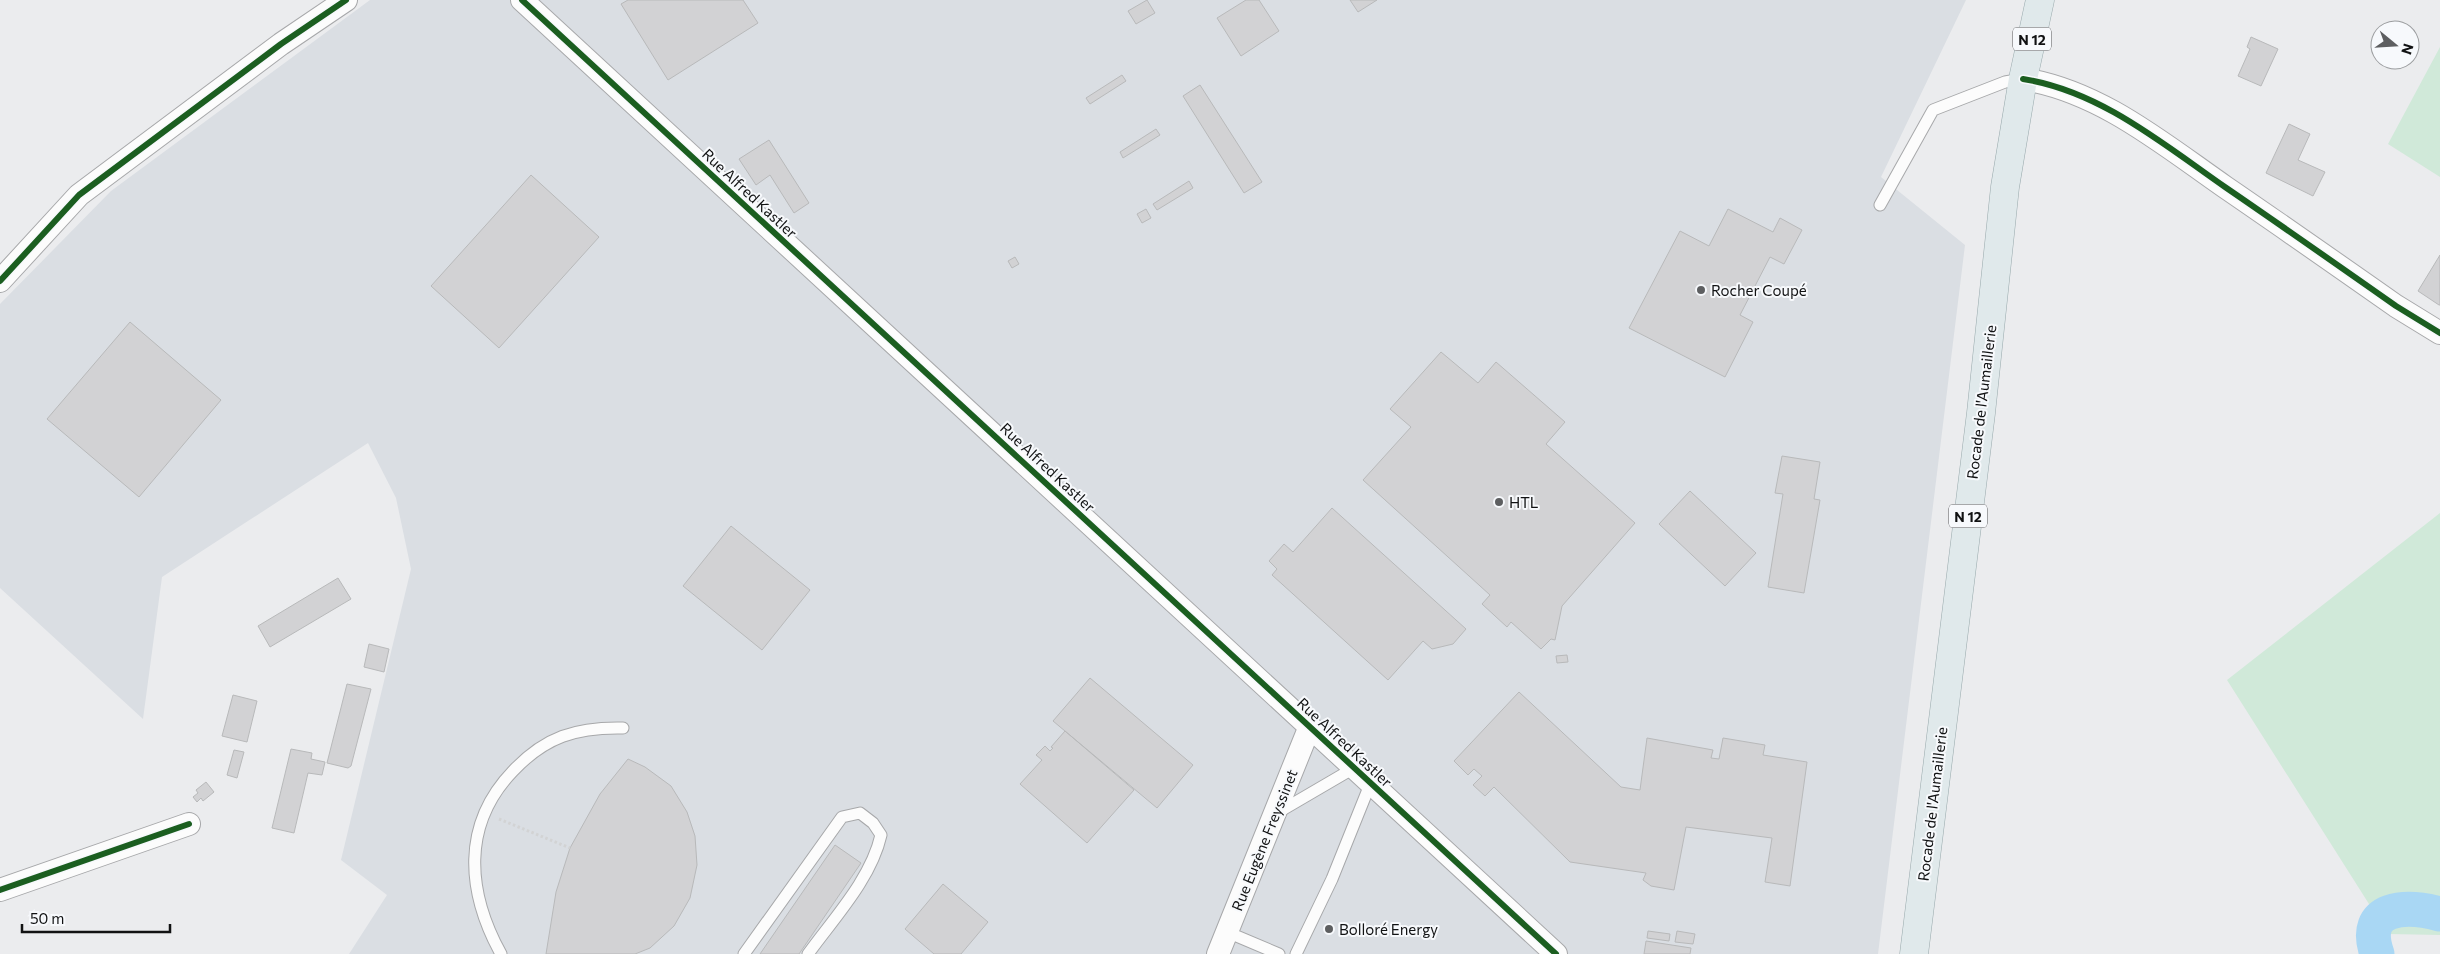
<svg xmlns="http://www.w3.org/2000/svg" width="2440" height="954" viewBox="0 0 2440 954" font-family="Commissioner,sans-serif">
<rect width="100%" height="100%" fill="#ebecee"/>
<path fill="#dadee3" d="M370 0H1966L1881 177 1965 245 1878 954H349L387 895 341 860 411 569 396 498 368 443 162 577 143 719 0 588V304L111 191Z"/>
<path fill="#d0e9d9" d="M2440 47V177L2388 144Z
M2440 513V935L2388 934 2227 680Z"/>
<g fill="none" stroke-linecap="round" stroke-linejoin="round">
<path stroke="#a9d7f4" stroke-width="35" d="M2377 954C2360 905 2407 905 2440 914"/>
</g>
<path fill="#d2d2d4" stroke="#b8b9ba" d="M628 0H743L758 23 668 80 621 4Z
M1147 0 1155 13 1136 24 1128 11Z
M1246 0H1259L1279 31 1241 56 1217 18Z
M1350 0H1377L1358 12Z
M2251 37 2278 49 2261 86 2238 76 2250 49 2247 47Z
M1122 75 1126 81 1090 104 1086 98Z
M1200 85 1262 182 1244 193 1183 96Z
M2289 124 2310 134 2298 160 2325 172 2313 196 2266 173Z
M1156 129 1160 135 1123 158 1120 152Z
M769 140 809 203 794 213 770 175 756 185 739 159Z
M531 175 599 237 499 348 431 286Z
M1189 181 1193 188 1157 210 1153 204Z
M1146 209 1151 218 1142 223 1137 214Z
M1728 209 1773 232 1780 218 1802 230 1784 264 1770 257 1740 315 1753 322 1725 377 1629 328 1680 231 1709 246Z
M2440 255V305H2439L2418 291Z
M1015 257 1019 264 1012 268 1008 261Z
M130 322 221 400 139 497 47 419Z
M1441 352 1478 383 1496 362 1565 422 1546 444 1635 523 1562 606 1555 640 1551 639 1541 649 1511 622 1507 627 1482 604 1490 595 1363 480 1411 427 1390 409Z
M1782 456 1820 462 1814 499 1820 500 1804 593 1768 587 1783 494 1775 493Z
M1690 491 1756 553 1725 586 1659 524Z
M1332 508 1466 629 1453 644 1432 649 1423 641 1388 680 1272 575 1277 569 1269 561 1284 544 1293 552Z
M731 526 810 590 762 650 683 586Z
M338 578 351 599 270 647 258 626Z
M369 644 389 649 384 672 364 667Z
M1567 655 1568 662 1557 663 1556 656Z
M1090 678 1193 765 1157 808 1053 721Z
M347 684 371 689 351 766 348 768 327 763Z
M1519 692 1621 787 1640 790 1647 738 1713 750 1711 758 1719 759 1723 738 1765 745 1763 755 1807 762 1790 886 1765 882 1772 838 1686 827 1674 890 1651 886 1643 880 1646 873 1570 862 1494 787 1485 796 1473 785 1482 776 1474 769 1468 775 1454 761Z
M233 695 257 701 247 742 222 736Z
M1065 731 1134 790 1087 843 1020 784 1042 760 1036 755 1045 746 1050 751 1053 748 1051 747Z
M291 749 312 753 311 759 325 762 322 775 308 773 294 833 272 828Z
M234 750 244 752 237 778 227 775Z
M628 759 645 767 671 786 687 812 695 836 697 865 690 898 674 926 650 948 635 954H546L556 892 570 848 600 794Z
M206 782 214 792 203 801 201 798 197 802 193 797 198 793 196 790Z
M835 845 861 863 799 954H760Z
M943 884 988 922 961 954H934L905 929Z
M1648 931 1670 934 1669 941 1647 938Z
M1677 931 1695 934 1693 944 1675 942Z
M1646 941 1691 948 1690 954H1644Z"/>
<g fill="none" stroke-linecap="round" stroke-linejoin="round">
<g stroke="#a7a8aa" stroke-width="13">
<path id="lane" d="M1880 205 1933 110 2005 82 2022 79
M1277 813 1354 768
M1227 932 1279 954
M501 954C467 892 461 825 513 771 545 737 576 727 623 728
M744 954 842 817 860 813 873 823 881 835C871 879 834 918 808 954
M1296 954 1332 879 1371 782"/>
</g>
<g stroke="#a7a8aa" stroke-width="24">
<path id="street" d="M522 0 1556 954
M2023 79C2100 91 2163 144 2225 187 2282 226 2339 266 2396 306L2440 333
M0 281 79 195 281 44 346 0
M0 890 189 824
M1218 954 1310 726"/>
</g>
<g stroke="#97a8ab" stroke-width="29">
<path id="primary" d="M1914 954 1981 413 2005 187 2023 79 2040 0"/>
</g>
<path stroke="#d2d3d4" stroke-width="3" stroke-dasharray="2.5 2.5" stroke-linecap="butt" d="M499 819 570 848"/>
<use href="#lane" stroke="#fcfcfc" stroke-width="11"/>
<use href="#street" stroke="#fcfcfc" stroke-width="22"/>
<use href="#primary" stroke="#e0e9eb" stroke-width="28"/>
<g stroke="#f7f9fc" stroke-width="9">
<path id="cycleway" d="M522 0 1556 954
M2023 79C2100 91 2163 144 2225 187 2282 226 2339 266 2396 306L2440 333
M0 281 79 195 281 44 346 0
M0 890 189 824"/>
</g>
<use href="#cycleway" stroke="#1b5e20" stroke-width="6"/>
</g>
<g fill="#5d5e60" stroke="#f7f9fc" stroke-width="2">
<circle cx="1701" cy="290" r="5"/>
<circle cx="1499" cy="502" r="5"/>
<circle cx="1329" cy="929" r="5"/>
</g>
<g text-anchor="middle" dominant-baseline="central" stroke-width="4" stroke-linejoin="round" paint-order="stroke">
<g fill="#f7f9fc" stroke="#565759" stroke-width="1">
<rect x="2013" y="27.5" width="38" height="23" rx="4"/>
<rect x="1949" y="504.5" width="38" height="23" rx="4"/>
</g>
<g font-size="14" font-weight="bold" fill="#111213">
<text x="2032" y="39">N 12</text>
<text x="1968" y="516">N 12</text>
</g>
<g font-size="15" fill="#111213" stroke="#f7f9fc">
<text transform="translate(750 193) rotate(43)">Rue Alfred Kastler</text>
<text transform="translate(1981 402) rotate(-83)">Rocade de l'Aumaillerie</text>
<text transform="translate(1048 467) rotate(43)">Rue Alfred Kastler</text>
<text transform="translate(1345 742) rotate(43)">Rue Alfred Kastler</text>
<text transform="translate(1932 804) rotate(-83)">Rocade de l'Aumaillerie</text>
<text transform="translate(1264 840) rotate(-68)">Rue Eugène Freyssinet</text>
</g>
<g font-size="15" fill="#111213" stroke="#f7f9fc" text-anchor="start">
<text x="1711" y="290">Rocher Coupé</text>
<text x="1509" y="502">HTL</text>
<text x="1339" y="929">Bolloré Energy</text>
</g>
</g>
<g transform="translate(2395 45) rotate(108)"><circle r="24" fill="#f7f9fc" stroke="#9b9d9f"/>
<path d="M0-4L9 19L0 12L-9 19Z" fill="#5d5e60"/>
<text y="-8" font-size="14" font-weight="bold" text-anchor="middle" fill="#111213">N</text>
</g>
<path d="M22 924v8h148v-8" fill="none" stroke="#111213" stroke-width="2.5"/>
<text x="30" y="924" font-size="15" fill="#111213" stroke="#f7f9fc" stroke-width="4" paint-order="stroke">50 m</text>
</svg>
